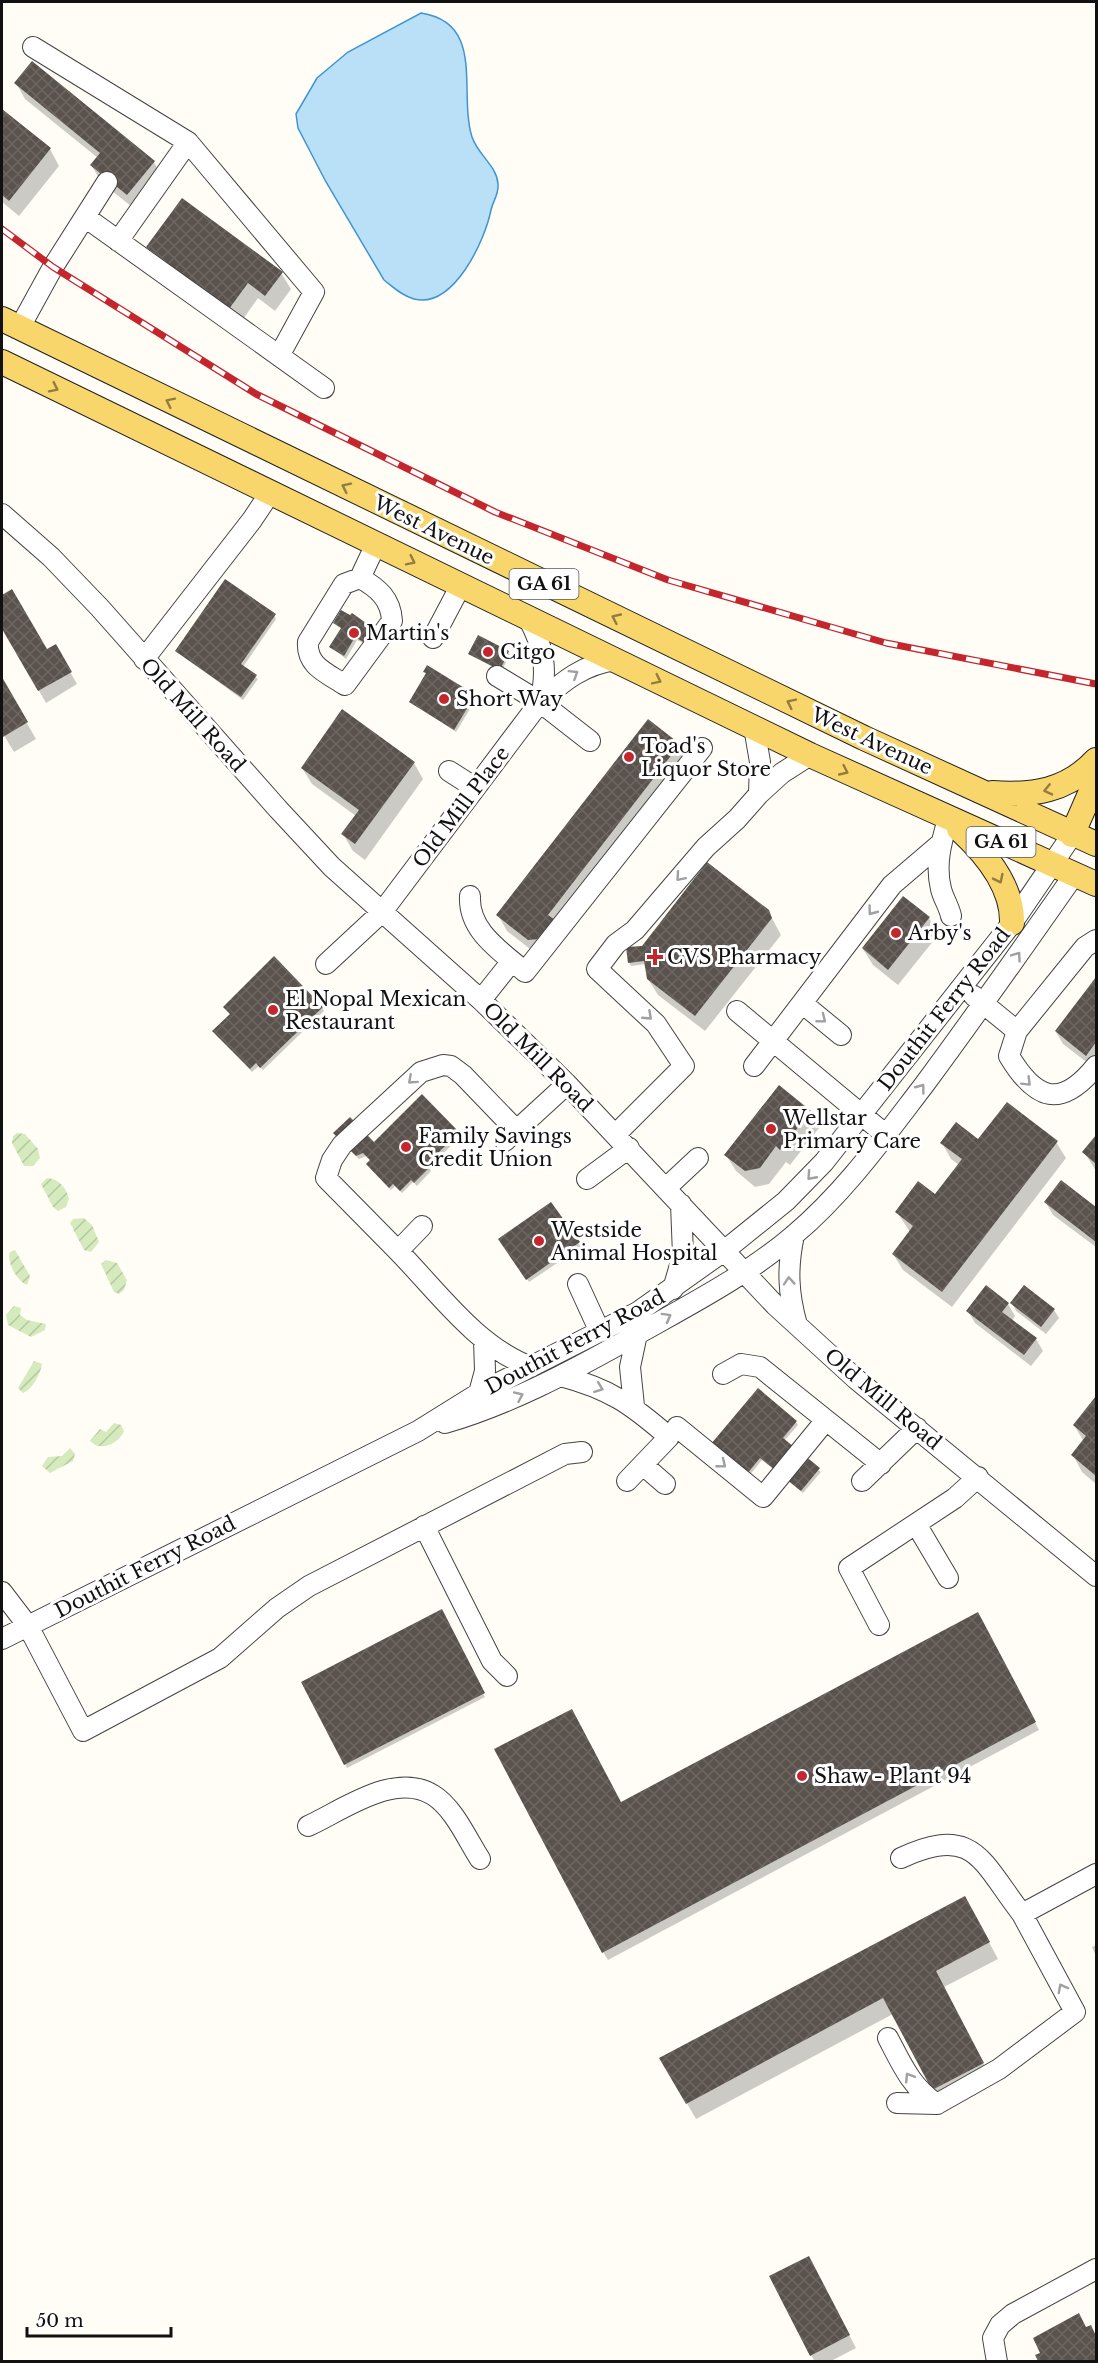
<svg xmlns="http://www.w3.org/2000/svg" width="1098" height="2363" viewBox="0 0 1098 2363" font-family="'Libre Baskerville',serif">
<defs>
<pattern id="garden-furrows" width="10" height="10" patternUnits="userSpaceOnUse" patternTransform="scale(1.5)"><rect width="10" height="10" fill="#d5ebbd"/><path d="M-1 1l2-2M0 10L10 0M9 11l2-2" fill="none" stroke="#b6c8a1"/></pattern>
<pattern id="building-cross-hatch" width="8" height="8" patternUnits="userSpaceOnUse" patternTransform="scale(1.5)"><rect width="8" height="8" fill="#5a524d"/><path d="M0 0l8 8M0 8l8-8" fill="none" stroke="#6d6662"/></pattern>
</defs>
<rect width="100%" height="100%" fill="#fffdf5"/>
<path fill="url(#garden-furrows)" d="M17 1133 25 1134 38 1149 40 1158 33 1166H24L12 1143 13 1136Z
M47 1178C59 1179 66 1187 69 1199L66 1207 58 1211 53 1207 41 1184Z
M84 1218 92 1225 99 1242 91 1252 84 1250 70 1223 73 1219Z
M15 1250 30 1276 27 1285C17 1281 6 1262 10 1252Z
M106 1260 117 1263 127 1280 124 1290 119 1294 114 1292 101 1264Z
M14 1306 21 1308 20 1315 27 1320 46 1324 45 1330 31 1337 8 1325 6 1315Z
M34 1361 42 1364C41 1373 32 1390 23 1393L18 1388Z
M114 1423 121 1425 124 1431C119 1444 100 1452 90 1441L100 1429 106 1432Z
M70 1448 75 1454 73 1461 50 1473 42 1466 48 1457 62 1456Z"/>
<path fill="#b9e0f7" stroke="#3f96cf" stroke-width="1.5" d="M421 13C486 23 458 92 472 137 478 155 497 166 498 184 499 194 493 201 491 210 485 240 454 309 414 299 402 296 393 287 384 280L326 182 298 128 296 114 317 78 348 52Z"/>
<path fill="#0003" d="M16 83 154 162 163 179 137 211 101 182 92 166 98 158 25 99Z
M2 111 50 149 59 166 19 216 2 202Z
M147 247 281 273 291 289 275 311 258 298 239 325 157 264Z
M11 591 46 651 55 646 77 684 46 703 2 626V597Z
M274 615 276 619 243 667 258 679 243 700 176 651Z
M335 623 372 629 374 632 367 645 357 640 346 659 331 647 342 629Z
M508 652 510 655 501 672 470 654Z
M425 672 480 702 477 707 473 704 456 732 411 702 427 675Z
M2 680 36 739 14 752 2 732Z
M679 745 689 761 539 956 507 931 498 915Z
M414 763 423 779 365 860 353 851 343 834 356 816 312 784 302 768Z
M768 911 781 935 705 1031 658 995 648 979 646 964 631 966 629 962 643 947Z
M929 918 938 935 898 985 873 965 863 949Z
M1096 979V1062L1093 1067 1063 1044 1056 1032Z
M225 1007H322L324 1011 263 1070 259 1066 252 1072 216 1034 231 1015Z
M422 1097 460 1137 429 1167 431 1171 417 1186 413 1182 402 1193 395 1186 391 1190 370 1168 368 1165 371 1161 366 1156 359 1159 337 1137 374 1144Z
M810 1112 819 1128 790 1165 786 1162 769 1184 755 1187 736 1171 726 1155Z
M1096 1138V1171L1084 1152Z
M1056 1142 1066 1158 952 1307 903 1270 893 1254 910 1232 897 1212 935 1196 959 1165 951 1159 942 1143Z
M1061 1182 1096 1209V1247L1053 1215 1046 1203Z
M551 1204 581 1247 529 1282 501 1243Z
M1012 1303 1054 1310 1059 1318 1046 1334 1016 1311Z
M1008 1304 1015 1316 1012 1321 1036 1339 1043 1351 1031 1366 975 1323 968 1311Z
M1096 1398V1484L1082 1472 1073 1455 1084 1442 1074 1425Z
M796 1422 798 1425 784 1441 821 1472 803 1493 762 1460 749 1476 715 1448Z
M441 1611 485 1697 347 1768 303 1682Z
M977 1614 1039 1730 608 1960 603 1952 620 1804Z
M974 1914 998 1959 944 1987 992 2080 942 2106 893 2014 696 2119 661 2058Z
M1096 1945V1956L1092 1947Z
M815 2270 856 2348 829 2362H815L811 2355Z
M1090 2327 1096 2338V2362H1040L1037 2356Z"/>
<path fill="url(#building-cross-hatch)" d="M32 61 155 161 127 195 90 165 100 153 14 83Z
M2 109 51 148 9 201 2 195Z
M182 198 283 272 265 296 248 283 229 309 146 247Z
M225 579 276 614 241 664 257 675 241 697 175 651Z
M12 589 47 649 56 644 72 672 38 691 2 629V595Z
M341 610 350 615 352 613 373 628 365 643 355 637 344 656 329 647 341 628 333 623Z
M478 635 509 651 500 670 468 654Z
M427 665 479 697 475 704 471 702 454 730 409 702 426 673 423 672Z
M2 677 28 722 3 737 2 734Z
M342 709 415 762 355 844 341 834 359 810 301 768Z
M648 719 680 744 548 915 555 920 540 939 528 940 496 915Z
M707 862 769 910 772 918 695 1016 647 979 644 961 628 963 626 947 642 946Z
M903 896 930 917 888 970 862 948Z
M274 956 323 1007 260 1068 256 1063 250 1069 212 1031 230 1014 223 1007Z
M1096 977V1042L1086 1056 1055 1031Z
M779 1085 811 1111 780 1150 776 1146 760 1168 745 1171 724 1155Z
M422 1094 459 1132 427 1164 430 1167 414 1183 411 1180 400 1191 393 1184 389 1188 366 1164 370 1160 363 1153 356 1156 333 1133 350 1117 374 1142Z
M1007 1102 1058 1141 942 1292 892 1254 913 1226 895 1212 918 1181 935 1194 962 1159 940 1143 956 1122 978 1139Z
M1096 1135V1164L1082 1152Z
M1061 1180 1096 1207V1242L1044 1202Z
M551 1202 580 1242 526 1280 498 1239Z
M986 1285 1009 1303 1002 1312 1037 1338 1024 1355 966 1311Z
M1024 1285 1055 1309 1041 1327 1010 1303Z
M758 1388 797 1421 783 1438 820 1468 801 1491 760 1458 747 1474 711 1444Z
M1096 1396V1476L1071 1455 1086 1436 1073 1425Z
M442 1609 485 1693 344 1765 301 1682Z
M978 1612 1036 1722 602 1953 494 1749 572 1709 621 1802Z
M965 1896 990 1942 936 1971 984 2063 932 2090 883 1998 686 2104 659 2058Z
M809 2256 850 2335 810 2356 769 2276Z
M1079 2313 1086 2327 1091 2325 1096 2336V2361H1038L1035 2355 1040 2353 1033 2338Z"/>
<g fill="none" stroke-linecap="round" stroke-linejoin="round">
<g stroke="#444" stroke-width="22">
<path id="minor" d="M33 47 188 142 314 292 279 356
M85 217 324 388
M118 241 188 142
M20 327 53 267 107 182
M2 514 51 557 100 608 278 809 332 867 481 1000 567 1084 775 1305 856 1379 1096 1576
M360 578C378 588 391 599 392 621L345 685C327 673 306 666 308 642L344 584Z
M360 578 376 544
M528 618C544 647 548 670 540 702
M433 638 461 585
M144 659 252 520 270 493
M497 676 540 702 590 741
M754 727 760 762 759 794
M449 771 474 787
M948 819C941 843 935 865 941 889 943 898 949 906 951 916
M470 896C468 931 501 951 525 972L702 748
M1096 940 1085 947 1017 1031 1009 1056C1036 1101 1061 1109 1096 1066
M326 964 382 912 540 702C563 681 584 664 616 660
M974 996 1017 1031
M481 1000 512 961
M802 1003 841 1035
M737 1011 886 1135
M754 1066 892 885 940 844
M616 1134 684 1066 656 1024 597 969 616 944 635 930 706 847 737 819 759 794 782 773 810 755
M505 1141 567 1084
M587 1179 629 1148
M666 1188 698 1158
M422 1226 398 1251 326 1178 332 1160 342 1145 421 1072 443 1065 451 1066 463 1075 516 1130
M794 1235C787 1268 788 1293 797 1325
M398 1251C438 1292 477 1347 531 1367
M578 1284 600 1332
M673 1289 683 1255 681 1204
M723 1374 741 1364 760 1367 881 1464
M561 1376C610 1389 631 1404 669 1437L627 1481
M479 1393 485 1371 484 1340
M634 1406 630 1367 637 1334
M445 1423C510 1404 570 1372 629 1339 685 1307 745 1277 794 1235 845 1192 884 1137 924 1085 975 1016 1025 945 1074 875
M677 1427 763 1497 826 1420
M643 1465 665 1484
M862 1481 917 1428
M916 1524 948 1578
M424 1526 492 1661 507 1676
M2 1592 28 1626 83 1731 220 1658 277 1608 309 1586 565 1454 582 1452
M879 1625 849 1568 955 1498 978 1477
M2 1639 418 1431 479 1393 638 1312 724 1251 786 1201 824 1162 1012 923 1072 835
M308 1826C343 1810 395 1771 433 1795 454 1808 467 1839 480 1859
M901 1858C975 1823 982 1863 1022 1914L1096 1874
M888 2038C902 2065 912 2088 937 2104L897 2103
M937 2104 999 2069 1075 2012 1022 1914
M997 2362 993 2338 1000 2325 1013 2314 1096 2269"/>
</g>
<g stroke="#222" stroke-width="26">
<path id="major" d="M2 319 864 738 1096 844
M2 362 810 755 1096 884
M992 793C1033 796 1067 791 1096 760
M959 829C984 852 1013 886 1012 923
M1072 835 1096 780"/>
</g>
<use href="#minor" stroke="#fff" stroke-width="20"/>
<use href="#major" stroke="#f9d66b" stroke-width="24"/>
<g stroke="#c4262e" stroke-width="7">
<path id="rail" d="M2 229 53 267 256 394 495 512 668 580 886 643 1096 684"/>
</g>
<use href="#rail" stroke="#fff" stroke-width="4.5" stroke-dasharray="14" stroke-linecap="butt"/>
</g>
<defs><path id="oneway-chevron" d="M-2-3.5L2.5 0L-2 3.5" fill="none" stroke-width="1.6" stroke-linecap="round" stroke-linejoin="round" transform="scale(1.5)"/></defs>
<g stroke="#917d42">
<use href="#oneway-chevron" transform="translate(54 388) rotate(26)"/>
<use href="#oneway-chevron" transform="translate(170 402) rotate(-154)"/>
<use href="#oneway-chevron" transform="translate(346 487) rotate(-154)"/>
<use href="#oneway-chevron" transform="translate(411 561) rotate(26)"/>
<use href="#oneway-chevron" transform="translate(616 618) rotate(-155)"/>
<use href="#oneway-chevron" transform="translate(657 680) rotate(26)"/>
<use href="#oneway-chevron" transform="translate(791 703) rotate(-154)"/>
<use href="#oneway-chevron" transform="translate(844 771) rotate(25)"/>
<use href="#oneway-chevron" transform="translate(1048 790) rotate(167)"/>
<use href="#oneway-chevron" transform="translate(999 879) rotate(64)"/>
</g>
<g stroke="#a0a0a0">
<use href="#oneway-chevron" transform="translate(574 674) rotate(-32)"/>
<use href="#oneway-chevron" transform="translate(680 877) rotate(131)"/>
<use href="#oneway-chevron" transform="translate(872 911) rotate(127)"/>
<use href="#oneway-chevron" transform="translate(1017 956) rotate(-55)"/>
<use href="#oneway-chevron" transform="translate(648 1016) rotate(43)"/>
<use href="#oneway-chevron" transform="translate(822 1019) rotate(39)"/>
<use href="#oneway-chevron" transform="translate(412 1080) rotate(138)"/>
<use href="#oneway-chevron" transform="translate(1027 1082) rotate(45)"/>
<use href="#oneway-chevron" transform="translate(921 1088) rotate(-53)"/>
<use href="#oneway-chevron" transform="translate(811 1176) rotate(132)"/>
<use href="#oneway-chevron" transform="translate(789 1281) rotate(-94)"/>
<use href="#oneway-chevron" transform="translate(667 1317) rotate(-29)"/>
<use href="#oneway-chevron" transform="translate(599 1388) rotate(21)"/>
<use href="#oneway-chevron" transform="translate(519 1396) rotate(-24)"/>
<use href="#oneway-chevron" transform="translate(722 1464) rotate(39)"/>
<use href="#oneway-chevron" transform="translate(1062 1988) rotate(-118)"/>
<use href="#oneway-chevron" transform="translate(909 2077) rotate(-122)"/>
</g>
<g fill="#c4262e" stroke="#fff" stroke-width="2">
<circle cx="354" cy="633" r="6"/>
<circle cx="488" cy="652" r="6"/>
<circle cx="444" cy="699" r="6"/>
<circle cx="629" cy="757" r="6"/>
<circle cx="896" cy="933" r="6"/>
<path d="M652 948h6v6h6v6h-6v6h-6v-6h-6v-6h6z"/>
<circle cx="273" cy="1010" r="6"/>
<circle cx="771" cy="1129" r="6"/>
<circle cx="406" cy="1147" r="6"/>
<circle cx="539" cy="1241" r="6"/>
<circle cx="802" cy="1776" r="6"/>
</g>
<g text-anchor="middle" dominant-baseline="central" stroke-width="6" stroke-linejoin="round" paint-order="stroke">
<g fill="#fff" stroke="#585858" stroke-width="1.5">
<rect x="509.5" y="569" width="69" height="30" rx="4.5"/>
<rect x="966.5" y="827" width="69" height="30" rx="4.5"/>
</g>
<g font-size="18" font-weight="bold" fill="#111">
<text x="544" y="584">GA 61</text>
<text x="1001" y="842">GA 61</text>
</g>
<g font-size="20" fill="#111" stroke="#fff">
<text transform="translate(434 530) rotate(26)">West Avenue</text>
<text transform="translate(193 715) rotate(48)">Old Mill Road</text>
<text transform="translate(872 741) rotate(25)">West Avenue</text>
<text transform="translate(461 807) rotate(-53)">Old Mill Place</text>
<text transform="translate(944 1009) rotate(-52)">Douthit Ferry Road</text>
<text transform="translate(538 1057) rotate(45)">Old Mill Road</text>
<text transform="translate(575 1342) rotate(-28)">Douthit Ferry Road</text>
<text transform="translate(883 1399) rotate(40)">Old Mill Road</text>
<text transform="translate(145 1567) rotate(-27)">Douthit Ferry Road</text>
</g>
<g font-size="20" fill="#111" stroke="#fff" text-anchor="start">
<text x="366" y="633">Martin's</text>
<text x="500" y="652">Citgo</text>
<text x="456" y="699">Short Way</text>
<text x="641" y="746">Toad's<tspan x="641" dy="23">Liquor Store</tspan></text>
<text x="908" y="933">Arby's</text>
<text x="667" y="957">CVS Pharmacy</text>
<text x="285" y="999">El Nopal Mexican<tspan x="285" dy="23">Restaurant</tspan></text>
<text x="783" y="1118">Wellstar<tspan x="783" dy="23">Primary Care</tspan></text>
<text x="418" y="1136">Family Savings<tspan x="418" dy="23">Credit Union</tspan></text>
<text x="551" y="1230">Westside<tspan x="551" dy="23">Animal Hospital</tspan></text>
<text x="814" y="1776">Shaw - Plant 94</text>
</g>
</g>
<rect width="1098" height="2363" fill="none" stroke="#111111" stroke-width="6"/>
<path d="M27 2327v9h144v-9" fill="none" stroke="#111111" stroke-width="3"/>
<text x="36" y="2327" font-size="18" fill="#111111" stroke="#ffffff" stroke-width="4.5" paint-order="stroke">50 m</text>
</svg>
